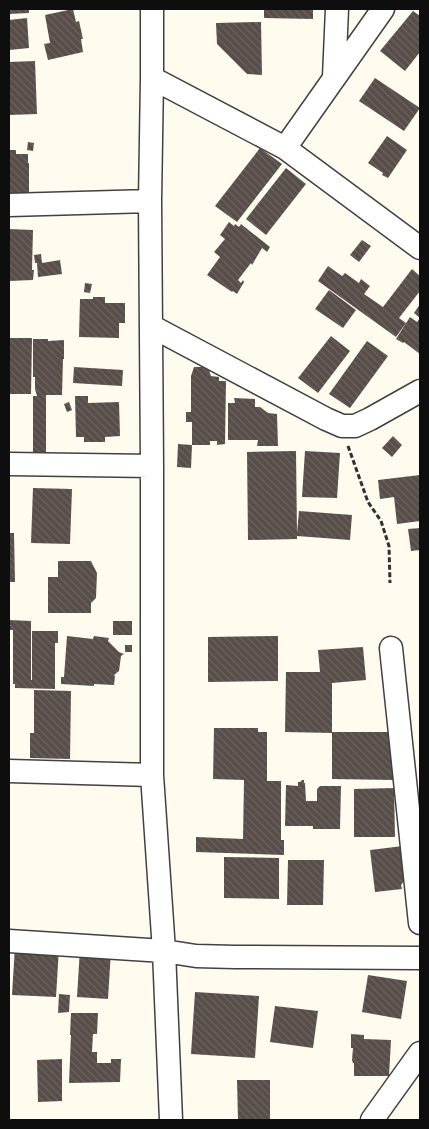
<svg xmlns="http://www.w3.org/2000/svg" width="429" height="1129" viewBox="0 0 429 1129" font-family="Georgia,serif">
<defs>
<pattern id="building-back-hatch" width="6" height="6" patternUnits="userSpaceOnUse" patternTransform="scale(1.25)"><rect width="6" height="6" fill="#574e4a"/><path d="M-1 5l2 2M0 0l6 6M5-1l2 2" fill="none" stroke="#6a6360"/></pattern>
</defs>
<rect width="100%" height="100%" fill="#fffbef"/>
<path fill="url(#building-back-hatch)" d="M9 9H29V13L9 14Z
M73 9 76 22 79 21 83 39H81L83 52 48 60 44 44 50 43 45 15Z
M264 9H313V19L264 18Z
M413 11 420 16V52L405 71 380 51Z
M27 18 29 48 9 50V20Z
M261 22 262 75 247 74 217 44 216 23Z
M35 61 37 114 9 115V62Z
M375 78 420 108 404 131 359 101Z
M387 136 407 150 388 178 382 175 383 173 368 163Z
M28 142 34 143 33 151 27 150Z
M260 148 282 164 237 222 215 206Z
M9 150H16V154H28V163H29V193H10Z
M286 168 306 184 266 235 246 219Z
M229 222 234 226 235 224 239 227 241 224 270 247 267 252 262 248 252 265 251 263 238 280 241 283 243 280 244 282 237 294 233 291 232 292 207 275 220 257 214 252 225 239 220 235Z
M9 229 33 230 32 270H34L33 280 9 281Z
M362 240 371 246 359 262 350 255Z
M41 254 42 263 60 260 62 274 38 277 37 263H35L34 255Z
M328 266 342 276 345 273 359 283 361 279 370 286 364 294 383 307 412 269 420 276V291L399 318 406 323 396 337 318 281Z
M85 283 92 284 90 293 84 292Z
M329 290 356 310 343 328 315 309Z
M93 297H105V303H125V323H119V338L79 337 80 299H93Z
M420 304V318L414 313Z
M410 317 417 322 420 318V354L404 342 403 343 396 339Z
M331 336 350 351 318 393 298 378Z
M9 338H32L31 394H9Z
M33 339H48V341L64 340V359H63L62 395H46V454H33V396H37L35 389V377H33Z
M367 341 388 356 350 408 329 394Z
M74 367 123 370 122 386 73 383Z
M194 367H208L211 376 219 377V381H226L225 444 217 445V441H210V445H192V422H186V412H191V376Z
M75 396H88V403L119 402 120 436 105 437V442H84V437H76Z
M234 398 255 399V407H260L268 413 277 414 278 446H257L258 440H228V403H235Z
M69 402 72 410 67 412 64 404Z
M393 436 402 445 392 457 382 448Z
M178 444 192 445 191 468 177 467Z
M296 451 297 533 299 511 352 515 350 540 297 536V539L248 540 247 452Z
M305 451 340 453 337 498 302 497Z
M420 475V521L397 524 394 497 380 499 378 480Z
M33 488 72 489 70 544 31 543Z
M420 528V550L411 551 408 529Z
M9 533H14L15 582H9Z
M58 561H91L97 573 96 598 91 603V613H48V577H58Z
M9 620 31 621V680H32V631H58V643H55V689L15 688V684H13V630H9Z
M113 621H132V635H113Z
M67 636 93 639 94 636 109 638 108 641 119 652 124 654 121 656 119 671 114 675 115 676 114 685 94 684V686L61 684V677H64Z
M278 636V681L208 682V637Z
M125 645H132V652H125Z
M363 647 366 680 332 683V733L285 732 286 672H320L318 650Z
M34 690 71 691 70 759 30 758V733H34Z
M214 728H258V732H267V781H281V840H284V855L196 852V837L243 839 244 780 213 779Z
M332 732H394L393 780 332 779Z
M302 780H304V783H305L306 801H317V789L320 786H341L340 829H313V826H285L286 785 298 786V782H300Z
M394 788 395 837H354V789Z
M403 846 406 866H403L405 880 401 885 402 889 375 892 370 850Z
M224 857 279 858V899L224 898Z
M288 860H324L323 905H287Z
M15 946 59 948 56 997 12 995Z
M80 949 111 951 108 999 77 997Z
M368 975 407 981 401 1019 362 1012Z
M195 992 259 996 255 1058 191 1054Z
M59 994 70 995 69 1012 58 1013Z
M275 1006 318 1011 313 1048 270 1042Z
M71 1013H98L97 1034H93L92 1052H97V1063H111V1059H121L120 1082 69 1083 71 1035H70Z
M351 1034 364 1035V1039L391 1040 389 1076H354V1063H353L352 1060 353 1048H351Z
M62 1059V1101L38 1102 37 1060Z
M237 1080H270V1120H238Z"/>
<g fill="none" stroke-linecap="round" stroke-linejoin="round">
<g stroke="#414141" stroke-width="25">
<path id="street" d="M152 9V78L150 201 152 466V775L164 951 196 956 235 957 420 958
M334 77 337 9
M152 78 285 148 420 248
M285 148 383 9
M9 205 150 201
M151 326 326 419 342 426H355L370 419 420 391
M9 464 152 466
M391 648 420 923
M9 771 152 775
M9 941 164 951 171 1120
M372 1120 420 1053"/>
</g>
<path stroke="#303030" stroke-width="3" stroke-dasharray="5 2.5" stroke-linecap="butt" d="M348 446 368 502 381 521 389 546 390 583"/>
<use href="#street" stroke="#fff" stroke-width="22"/>
</g>
<rect width="429" height="1129" fill="none" stroke="#0e0e0e" stroke-width="20"/>
</svg>
